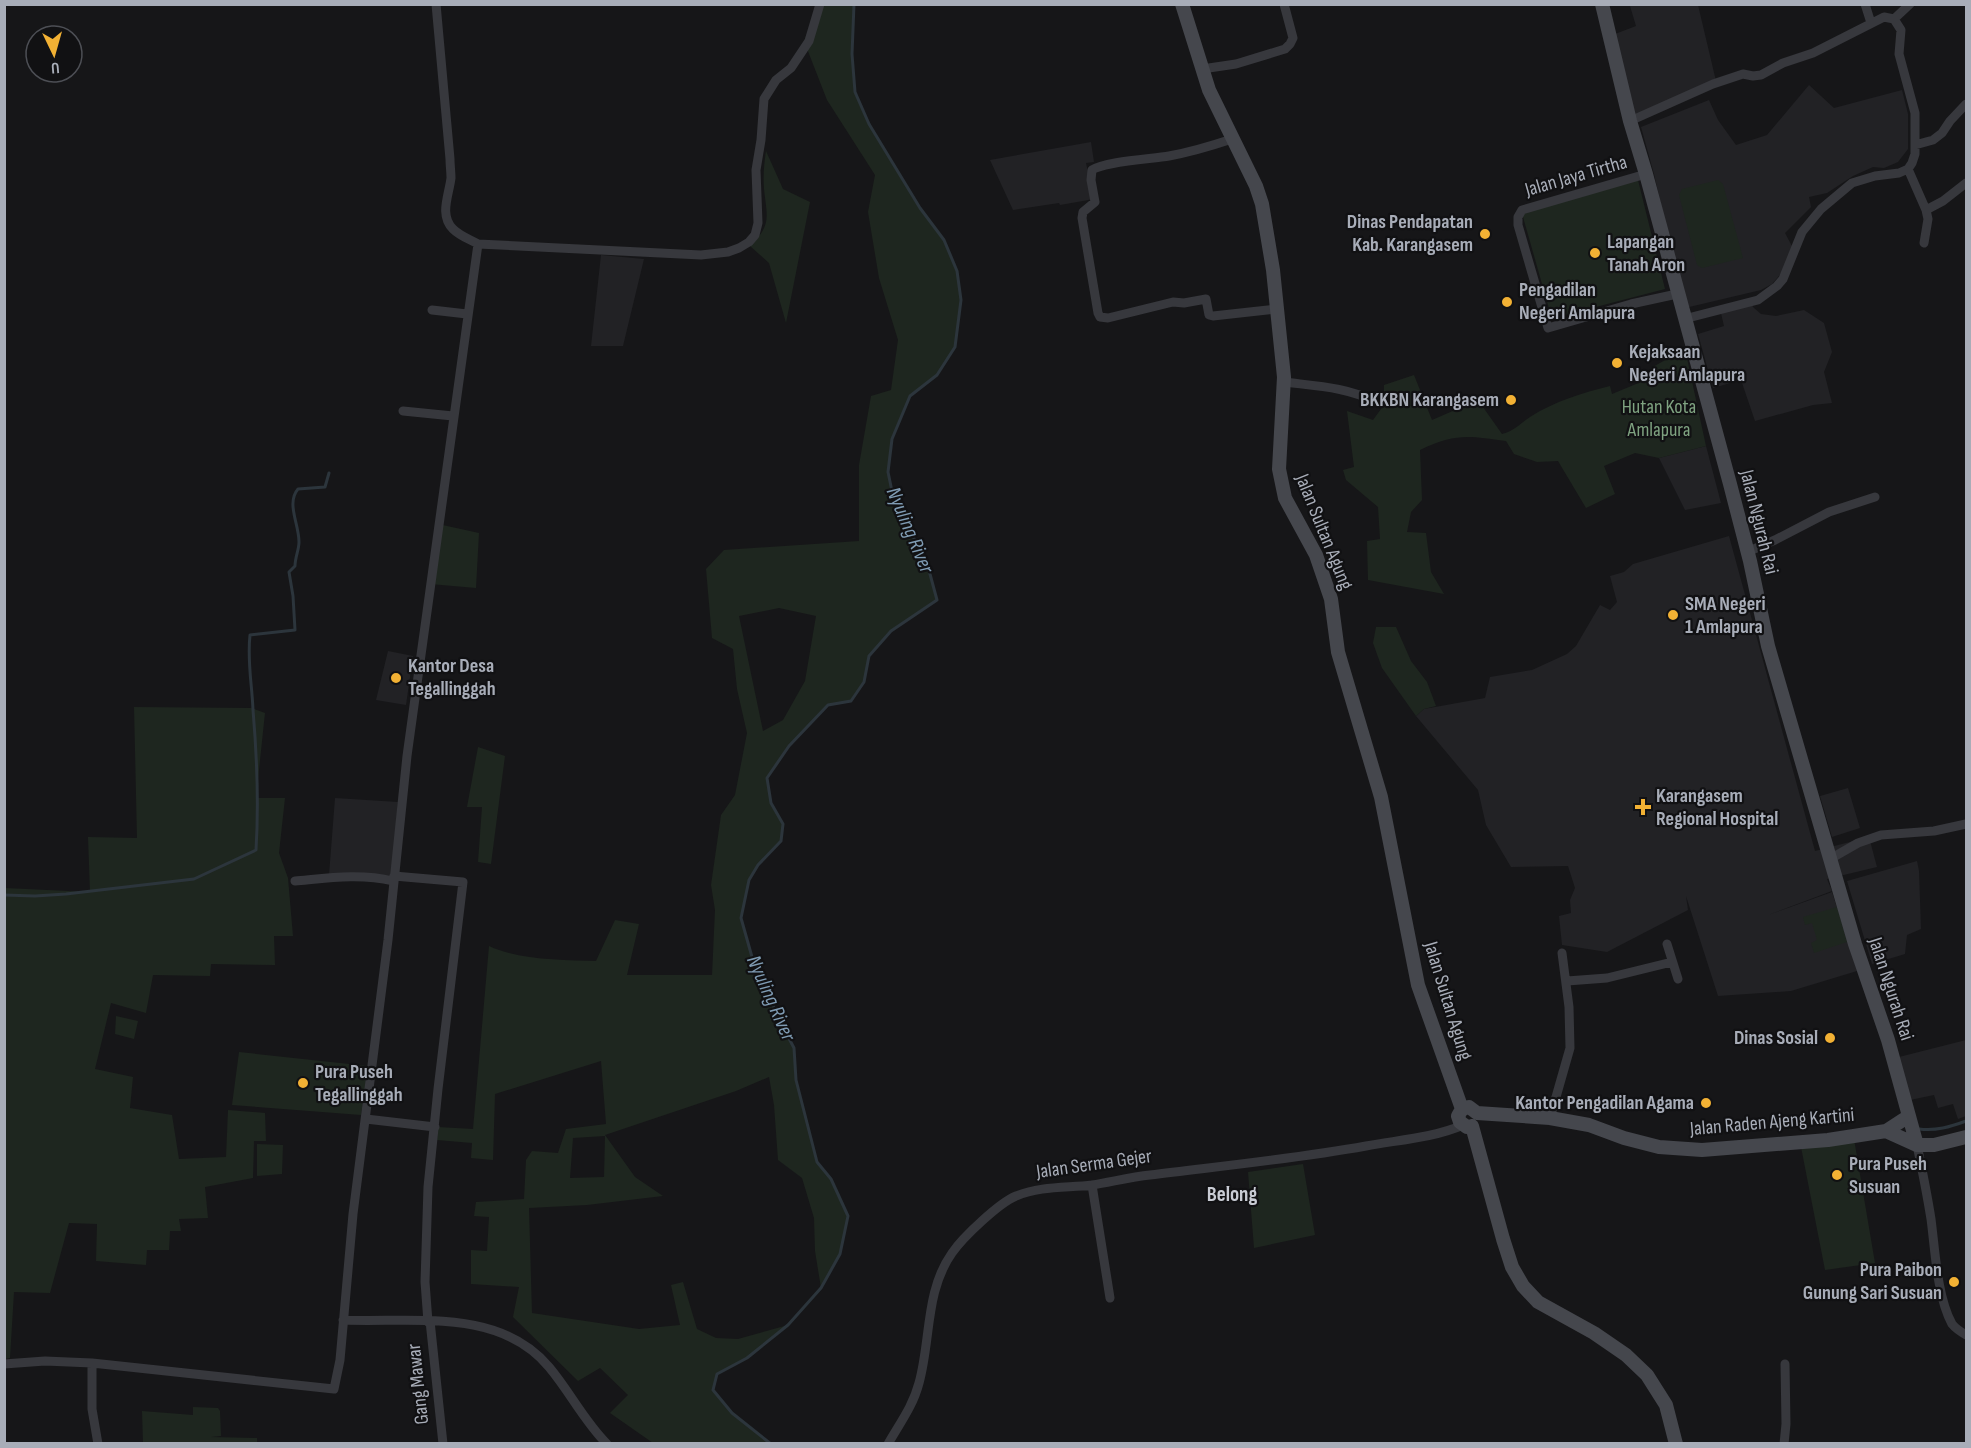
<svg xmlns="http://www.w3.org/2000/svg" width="1971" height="1448" viewBox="0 0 1971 1448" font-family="'Sofia Sans Condensed',sans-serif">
<rect width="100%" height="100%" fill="#161618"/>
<path fill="#222225" d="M1633 5H1698L1716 81 1634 117 1615 34 1636 26 1630 6Z
M1809 85 1834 108 1902 90 1908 114V149L1898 162 1884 168 1873 167 1853 176 1827 193 1809 197 1811 207 1785 233 1793 248 1784 270 1772 284 1761 290 1685 308 1654 174 1641 127 1709 100 1718 120 1736 145 1767 135Z
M1091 142 1094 162 1086 163 1094 199 1060 205 1059 203 1013 210 990 160Z
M601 255 644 259 623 346H591Z
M1749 301 1754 308 1761 314 1776 316 1804 310 1824 323 1832 352 1824 372 1832 403 1813 405 1755 421 1741 380 1713 388 1698 334 1724 326 1720 309Z
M1706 446 1721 503 1685 510 1659 458Z
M1729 536 1815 851 1869 837 1877 867 1827 879 1832 891 1768 915 1832 892 1857 971 1791 991 1718 996 1686 896 1688 910 1607 952 1562 945 1559 916 1571 913 1570 900 1575 888 1568 866 1511 867 1486 825 1478 790 1416 716 1424 709 1485 698 1490 677 1532 670 1567 654 1576 646 1600 605 1610 610 1617 602 1610 576 1624 572 1633 564Z
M388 651 413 656 406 705 376 700Z
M1848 788 1860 828 1832 837 1820 796Z
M335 798 398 802 392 876 329 875Z
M1917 861 1919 871 1921 929 1907 935 1905 954 1872 964 1847 881Z
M1966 1040V1116L1958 1119 1953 1104 1938 1108 1934 1095 1910 1100 1899 1057Z"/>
<path fill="#1e261f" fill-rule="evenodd" d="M849 4 854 6 852 54 855 92 869 124 920 207 944 240 957 271 961 300 955 347 937 375 910 396 892 439 888 472 894 501 927 563 937 600 891 631 869 656 864 682 851 701 828 705 789 746 767 778 771 803 783 824 781 841 758 865 749 880 741 918 752 957 770 984 774 1010 794 1048 796 1080 817 1162 831 1179 848 1216 840 1254 821 1288 815 1251 814 1218 802 1178 778 1160 774 1105 769 1077 736 1091 605 1135 635 1177 663 1196 587 1205 529 1208 532 1313 639 1329 680 1325 671 1285 683 1282 697 1329 716 1338 738 1339 788 1325 747 1358 718 1374 713 1390 732 1413 771 1443H653L610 1413 628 1395 600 1368 578 1381 513 1317 519 1287 471 1284V1250L487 1251 489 1217 474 1216 476 1202 524 1199 526 1160 532 1151 558 1153 566 1129 606 1124 601 1061 495 1094 493 1160 471 1158 472 1143 437 1140 438 1127 473 1129 489 946C519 960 563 960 596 961L615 920 639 924 627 975H712L715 910 711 885 721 815 735 795 747 733 737 689 733 649 712 638 706 569 724 550 859 541V465L871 396 891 390 898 340 879 278 868 212 875 175 827 100 804 41 818 5ZM779 608 816 616 805 681 783 720 763 731 739 616ZM605 1136 604 1177 570 1178 573 1138Z
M766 151 783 189 810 202 786 323 769 263 750 246C772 225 767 217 764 189 763 176 764 164 766 151Z
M1637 176 1665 289 1561 316 1550 312 1523 217V212Z
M1718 180 1723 184 1743 258 1702 268 1697 265 1679 195 1682 189Z
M1685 349 1706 446 1659 458 1635 453 1604 466 1615 494 1586 508 1558 461 1537 462 1514 454 1506 441C1468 436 1456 433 1420 450L1422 500 1411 512 1407 532 1426 533 1431 572 1444 594 1368 580 1367 541 1380 539 1378 507 1346 480 1343 470 1354 467 1347 411 1373 420 1384 405V385L1414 375 1432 420 1478 400 1502 434C1516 430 1519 424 1530 417 1555 401 1582 393 1610 386L1612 394 1653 377 1651 368Z
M438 524 479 533 476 588 430 584Z
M1376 627H1396L1411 661 1427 682 1436 706 1424 709 1416 716 1382 668 1373 643Z
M134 707 251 708 265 713 256 798H285L279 853 288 878 293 936H274L275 965 211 964 210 976 153 975 146 1013 111 1003 95 1069 133 1077 130 1108 172 1115 179 1159 226 1157 228 1110 265 1113 266 1141H254L253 1178 205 1187 208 1218 179 1219 181 1231H170L169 1250H147L146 1265 96 1261 97 1224 69 1223 50 1293 14 1292 10 1358 5 1359V888L90 892 88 837 137 838Z
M478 747 505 756 491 864 478 862 482 807H467Z
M1837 907 1847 942 1814 953 1811 943 1817 940 1812 923 1805 925 1803 917Z
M116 1016 138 1021 134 1039 115 1034Z
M239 1052 368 1066 361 1115 232 1105Z
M1854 1139 1875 1263 1825 1270 1801 1147Z
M257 1144 283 1145 282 1174 257 1176Z
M1303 1164 1315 1235 1254 1248 1248 1172Z
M193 1407 218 1408 220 1411 221 1436 211 1437 257 1438V1443H143L142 1411 193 1415Z"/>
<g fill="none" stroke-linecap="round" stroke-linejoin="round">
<path stroke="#2c353c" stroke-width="3" d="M4 895 35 896 66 894 194 879 256 850C259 802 257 757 253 710 252 684 247 661 250 635L295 630 293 596 289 572 295 566C295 557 299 550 299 542 299 524 286 503 298 489L325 487 329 473
M1919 1129C1936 1131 1950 1127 1966 1121
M771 1444 732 1413 713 1390 717 1374 747 1358 788 1325 821 1288 840 1254 848 1216 831 1179 817 1162 796 1080 794 1048 774 1010 770 984 752 957 741 918 749 880 758 865 781 841 783 824 771 803 767 778 789 746 828 705 851 701 864 682 869 656 891 631 937 600 927 563 894 501 888 472 892 439 910 396 937 375 955 347 961 300 957 271 944 240 920 208 869 124 855 92 852 54 854 4"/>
<path stroke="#37383d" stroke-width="9" d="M436 4 450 159C450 165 451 172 451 178 449 195 439 215 453 229 460 236 469 239 478 244L701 255 728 252 739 248 749 242 755 235 758 223 756 170 761 140 764 99 776 80 791 68 809 41 820 4
M1865 4 1871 23
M1202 69 1236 64 1285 49 1290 44 1293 38 1284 4
M1630 121 1713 84 1743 74 1753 76 1761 75 1783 63 1813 53 1884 17 1894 19 1910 4
M1232 139C1211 146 1191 152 1169 156 1151 159 1105 161 1092 170L1091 180 1095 202 1083 212 1082 218 1098 313 1100 317 1108 318 1173 302 1184 303 1206 299 1209 315 1213 316 1277 309
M1915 145 1933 140 1942 133 1950 121 1966 104
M1908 169 1926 210 1928 219 1924 243
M1646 174 1522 210 1518 217V225L1548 328 1631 304 1677 294
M1926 210 1943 201 1966 183
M432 310 467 314
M1684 319 1758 300 1777 286 1783 279 1802 232 1821 209 1852 183 1875 176 1899 173 1908 169 1912 163 1915 154V113L1899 54 1901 30 1894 19
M1284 382C1316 386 1347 387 1376 402
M403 411 453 416
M1747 552 1775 540 1829 512 1875 497
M1830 859 1858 843 1881 835 1934 831 1966 824
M394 876 463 882 438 1089 428 1187 425 1282 428 1322
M295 881C328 878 360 873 393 881
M1667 944 1678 979
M1567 981 1607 978 1672 962
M1550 1118 1570 1048 1569 1007 1562 953
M366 1119 435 1127
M1917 1145C1922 1169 1927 1194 1931 1219 1935 1249 1937 1297 1952 1324 1956 1329 1961 1332 1966 1335
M1092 1185 1110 1298
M343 1320C412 1323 499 1307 549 1367 570 1392 584 1421 607 1444
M430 1321 443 1444
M92 1363V1409L98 1444
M4 1364 45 1361 92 1363 334 1389 340 1360 353 1214 388 940 407 756 478 244
M888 1444C900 1423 913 1406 919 1383 931 1340 925 1291 952 1253 963 1237 999 1203 1016 1196 1040 1186 1067 1188 1092 1185 1111 1182 1131 1177 1150 1175 1222 1166 1294 1159 1366 1146 1398 1140 1433 1138 1463 1125
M1784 1444 1786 1424 1785 1364"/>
<path stroke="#45474d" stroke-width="14" d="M1182 4 1209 90 1256 186 1262 204 1273 270 1284 377 1279 469 1285 498 1316 555 1331 599 1338 652 1381 797 1418 985 1462 1109
M1602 4 1630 121 1646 174 1730 484 1750 561 1768 646 1855 944 1888 1040 1917 1145H1934L1966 1137
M1462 1109 1469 1107 1477 1113 1550 1118 1589 1125 1624 1138 1659 1147 1702 1150 1828 1140 1886 1131 1909 1116
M1462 1109 1458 1116 1460 1122 1467 1127 1472 1126
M1472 1126 1503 1239 1512 1267 1523 1286 1538 1302 1594 1333 1626 1355 1647 1375 1666 1405 1676 1444
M1886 1131 1917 1145"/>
</g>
<g fill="#f2b134" stroke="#111113" stroke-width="2">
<circle cx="1485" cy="234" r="6"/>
<circle cx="1595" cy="253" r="6"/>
<circle cx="1507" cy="302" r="6"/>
<circle cx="1617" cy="363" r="6"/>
<circle cx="1511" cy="400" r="6"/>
<circle cx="1673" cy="615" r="6"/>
<circle cx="396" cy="678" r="6"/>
<path d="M1640 798h6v6h6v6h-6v6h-6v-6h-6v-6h6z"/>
<circle cx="1830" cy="1038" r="6"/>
<circle cx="303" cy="1083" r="6"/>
<circle cx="1706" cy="1103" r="6"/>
<circle cx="1837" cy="1175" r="6"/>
<circle cx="1954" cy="1282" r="6"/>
</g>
<g text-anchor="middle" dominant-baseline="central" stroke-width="4.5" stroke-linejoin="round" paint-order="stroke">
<g font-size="20" fill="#a8adb8" stroke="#111113">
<text transform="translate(1576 176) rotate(-16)">Jalan Jaya Tirtha</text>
<text transform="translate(1759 522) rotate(76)">Jalan Ngurah Rai</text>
<text transform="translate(1324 532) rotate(68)">Jalan Sultan Agung</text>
<text transform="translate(1891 989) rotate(72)">Jalan Ngurah Rai</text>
<text transform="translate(1448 1001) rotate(73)">Jalan Sultan Agung</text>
<text transform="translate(1772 1122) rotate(-5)">Jalan Raden Ajeng Kartini</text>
<text transform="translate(1094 1164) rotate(-8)">Jalan Serma Gejer</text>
<text transform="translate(418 1384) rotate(-96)">Gang Mawar</text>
</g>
<g font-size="20" font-weight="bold" fill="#a8adb8" stroke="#111113" text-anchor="start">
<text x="1473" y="222" text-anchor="end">Dinas Pendapatan<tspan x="1473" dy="23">Kab. Karangasem</tspan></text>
<text x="1607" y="242">Lapangan<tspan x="1607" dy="23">Tanah Aron</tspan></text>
<text x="1519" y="290">Pengadilan<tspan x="1519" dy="23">Negeri Amlapura</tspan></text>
<text x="1629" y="352">Kejaksaan<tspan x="1629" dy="23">Negeri Amlapura</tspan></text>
<text x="1499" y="400" text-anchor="end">BKKBN Karangasem</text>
<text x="1685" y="604">SMA Negeri<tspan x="1685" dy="23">1 Amlapura</tspan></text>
<text x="408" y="666">Kantor Desa<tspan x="408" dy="23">Tegallinggah</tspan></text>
<text x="1656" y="796">Karangasem<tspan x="1656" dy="23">Regional Hospital</tspan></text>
<text x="1818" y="1038" text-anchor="end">Dinas Sosial</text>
<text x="315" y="1072">Pura Puseh<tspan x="315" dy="23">Tegallinggah</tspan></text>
<text x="1694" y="1103" text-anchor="end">Kantor Pengadilan Agama</text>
<text x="1849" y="1164">Pura Puseh<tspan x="1849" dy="23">Susuan</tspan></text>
<text x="1942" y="1270" text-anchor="end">Pura Paibon<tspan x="1942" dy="23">Gunung Sari Susuan</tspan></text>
</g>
<g font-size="20" fill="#7fa381" stroke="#111113">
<text x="1659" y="407">Hutan Kota<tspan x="1659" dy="23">Amlapura</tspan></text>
</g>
<g font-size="21" font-style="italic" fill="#7f9bb3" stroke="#111113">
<text transform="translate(910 530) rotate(67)">Nyuling River</text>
<text transform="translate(771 998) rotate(66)">Nyuling River</text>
</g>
<g font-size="21" font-weight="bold" fill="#c9ccd4" stroke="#111113">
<text x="1232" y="1194">Belong</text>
</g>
</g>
<rect width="1971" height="1448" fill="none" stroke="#a8adb8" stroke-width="12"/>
<g transform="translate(54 54) rotate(175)"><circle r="28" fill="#111113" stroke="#4d4f55" stroke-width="1.5"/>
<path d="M0-4.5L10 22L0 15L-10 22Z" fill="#f2b134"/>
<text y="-9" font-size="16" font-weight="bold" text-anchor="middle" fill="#a8adb8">U</text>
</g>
</svg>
